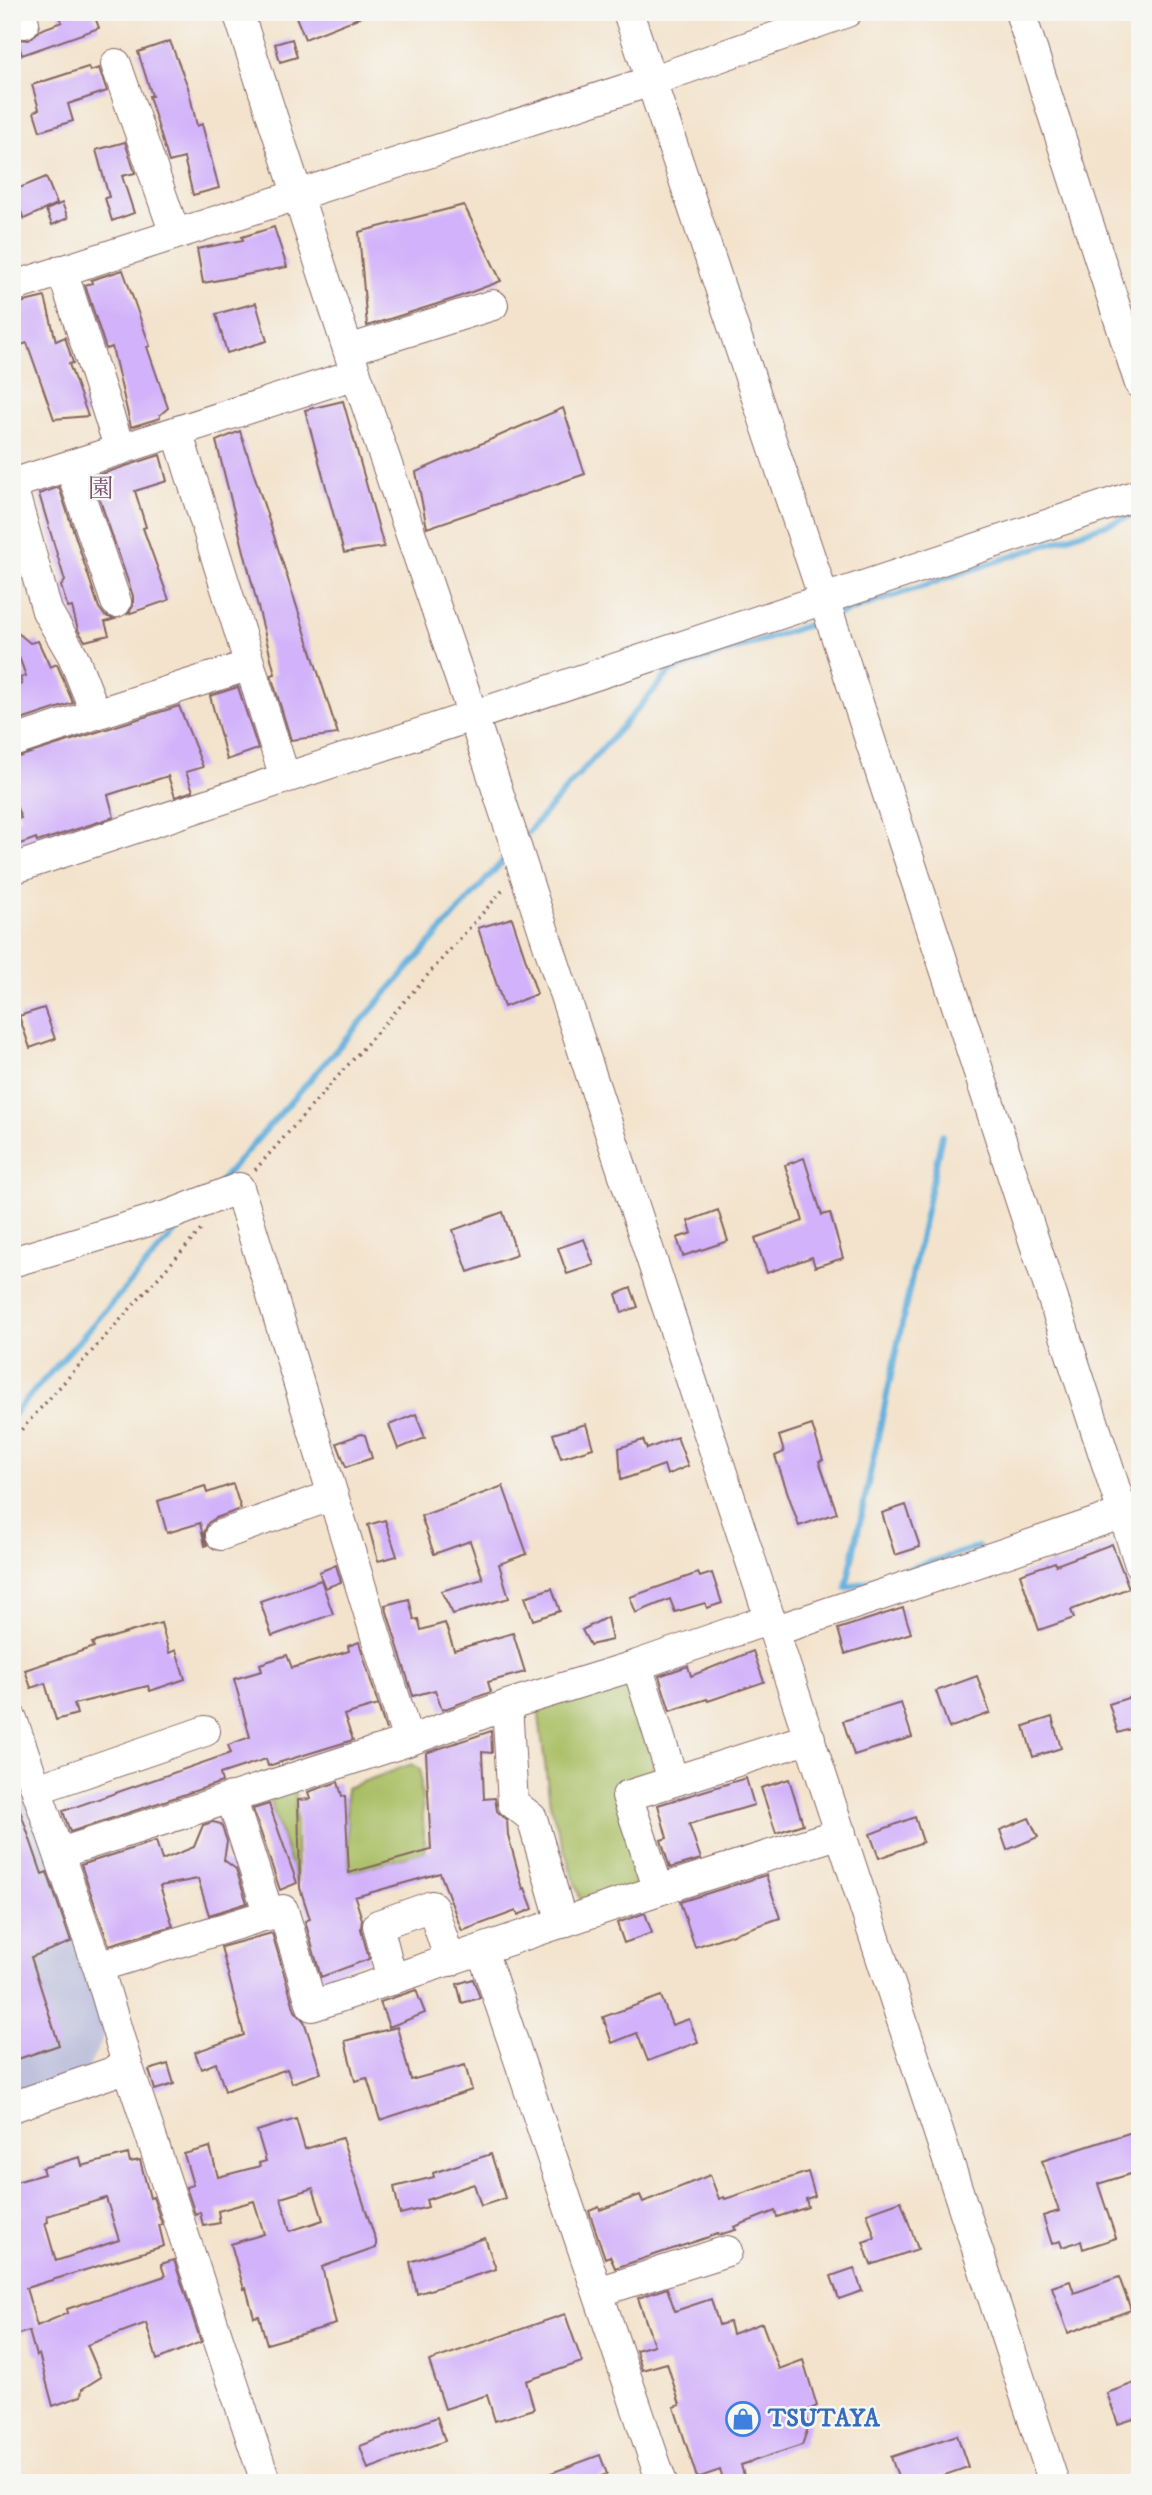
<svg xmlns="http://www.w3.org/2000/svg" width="1152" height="2495" viewBox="0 0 1152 2495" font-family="'IM FELL DW Pica','Noto Serif JP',serif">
<rect width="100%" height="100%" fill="#f6f6f2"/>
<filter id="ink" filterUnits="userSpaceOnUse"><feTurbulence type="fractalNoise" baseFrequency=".0143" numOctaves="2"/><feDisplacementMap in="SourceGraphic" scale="14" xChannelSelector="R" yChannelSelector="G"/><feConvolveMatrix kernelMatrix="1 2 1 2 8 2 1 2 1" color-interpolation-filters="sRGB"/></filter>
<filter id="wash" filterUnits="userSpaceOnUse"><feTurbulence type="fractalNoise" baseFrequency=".00686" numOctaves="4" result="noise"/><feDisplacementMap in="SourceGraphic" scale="28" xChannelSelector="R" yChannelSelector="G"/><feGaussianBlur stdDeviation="1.57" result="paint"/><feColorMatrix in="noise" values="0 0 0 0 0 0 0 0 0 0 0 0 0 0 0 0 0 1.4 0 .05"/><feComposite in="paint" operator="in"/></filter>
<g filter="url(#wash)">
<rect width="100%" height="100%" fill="#f3e3cc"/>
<path fill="#c0c2dd" d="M12 1739 108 2027 86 2073 12 2098Z"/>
<path fill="#a8bd62" stroke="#796e46" stroke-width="2" d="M626 1680 657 1777 619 1790 646 1875 639 1888 582 1905 550 1804 538 1708Z
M412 1764 420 1769 425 1852 349 1873 346 1788Z
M295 1790 297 1883 269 1798Z"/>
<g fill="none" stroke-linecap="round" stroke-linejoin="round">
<path stroke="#65b0dd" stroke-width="6" d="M837 615 1140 513
M522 839 671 671 823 620
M942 1135 846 1588 978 1547
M219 1183 508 855
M12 1416 184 1222"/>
</g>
<g id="blocks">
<path fill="#d2b2fa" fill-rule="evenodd" d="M58 12H93L99 28 22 55 17 39 29 40 40 30 62 22Z
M294 12H370L371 13 305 39Z
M292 39 297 57 280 62 275 44Z
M170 41 188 87 197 126 202 124 219 188 193 195 184 158 169 162 149 96H152L138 52Z
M88 67 90 71 99 68 107 91 68 104 73 121 40 131 34 112 39 109 32 85Z
M125 142 135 173 122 176 134 213 112 221 105 198 109 197 96 150Z
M46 177 57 204 24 219 12 191Z
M62 203 68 218 52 225 46 210Z
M464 205 501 281 453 299 367 326 359 232Z
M274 227 287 267 203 283 197 249 243 240 242 237Z
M123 270 150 346 147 347 168 408 160 415V418L131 427 112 347 106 349 85 285 92 283 91 280Z
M45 297 56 341 65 337 73 363 69 364 88 416 54 419 27 343 12 348V305Z
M256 303 267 341 227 353 216 314Z
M343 401 384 547 344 553 305 410Z
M563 408 585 474 427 528 416 472Z
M240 431 338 734 291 740 271 675 275 674 216 441Z
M160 455 167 481 135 491 146 527 143 528 169 600 128 614 133 606V596L92 477Z
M59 487 99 608 105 616 115 619 105 622 109 635 85 641 78 630 72 607 68 608 61 586 65 581 39 494Z
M12 628 30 643 38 641 50 667 57 664 73 703 12 723V687L22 684 20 678 26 676 12 638Z
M238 687 258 749 227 760 210 696Z
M179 706 203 767 186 772 193 791 175 797 168 776 108 795 114 817 37 842 36 838 12 847V821L21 818 12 796V759Z
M512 918 537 994 504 1007 478 928Z
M44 1008 55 1039 30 1048 19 1016Z
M804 1158 822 1215 830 1213 843 1258 815 1267 812 1257 767 1273 755 1238 803 1221 785 1165Z
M718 1210 728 1241 683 1256 677 1238 692 1233 688 1221Z
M503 1212 517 1255 468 1272 453 1230Z
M584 1239 594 1265 567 1274 558 1248Z
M631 1288 638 1307 622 1313 616 1294Z
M416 1414 425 1438 398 1449 389 1425Z
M586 1424 593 1448 561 1458 553 1434Z
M812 1425 823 1460 819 1461 837 1513 799 1526 775 1456 784 1452 779 1436Z
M361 1434 365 1435 372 1458 346 1467 337 1443Z
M677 1437 688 1466 667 1475 664 1465 621 1480 619 1448 643 1440 647 1449Z
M233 1484 241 1509 216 1518 208 1523 204 1533 207 1545 205 1546 200 1523 167 1533 158 1501 205 1486 207 1493Z
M503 1486 527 1554 499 1564 509 1598 453 1614 441 1591 483 1579 470 1541 434 1554 421 1516Z
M906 1505 920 1547 895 1555 882 1513Z
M385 1520 397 1556 378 1561 368 1525Z
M1112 1544 1129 1588 1071 1610 1074 1618 1039 1630 1020 1574 1055 1562 1056 1565Z
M336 1565 341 1582 325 1588 319 1572Z
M698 1573 700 1577 712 1573 722 1603 707 1608 705 1603 675 1612 670 1599 636 1613 630 1597Z
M321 1580 333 1614 272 1636 260 1601Z
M552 1588 560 1611 533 1620 525 1597Z
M409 1599 414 1620 418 1619 421 1630 445 1623 454 1650 513 1633 525 1672 488 1682 491 1692 442 1710 435 1690 413 1696 385 1605Z
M903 1608 911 1633 845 1654 838 1629Z
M607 1617 612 1640 590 1645 582 1630Z
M161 1623 169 1653 176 1650 185 1679 150 1691 148 1686 74 1704 77 1714 56 1720 45 1683 31 1688 25 1670 94 1647 92 1643Z
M359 1642 386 1730 378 1705 344 1715 353 1740 268 1766 266 1759 220 1774 222 1782 70 1832 63 1811 231 1753 228 1745 250 1737 234 1679 262 1671 260 1664 287 1655 292 1668 349 1651 348 1646Z
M753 1651 764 1682 708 1701 707 1699 670 1711 659 1676 688 1666 691 1676Z
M977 1676 990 1713 949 1728 936 1691Z
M1140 1694V1726L1118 1733 1109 1704Z
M901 1703 912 1737 854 1755 843 1721Z
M1052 1717 1061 1748 1033 1757 1024 1726Z
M491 1731 492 1753 482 1752 484 1799 495 1798 497 1811 507 1820 508 1835 523 1889 525 1888 533 1909 518 1915 516 1911 462 1931 440 1873 355 1897 362 1919 361 1929 369 1959 321 1977 305 1921 310 1919 300 1888 298 1800 310 1799 308 1792 338 1782 342 1796H345L349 1873 431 1850 426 1753Z
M746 1778 754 1805 689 1824 701 1859 670 1868 661 1840 667 1838 658 1805Z
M789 1779 803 1824 776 1833 761 1788Z
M12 1796H15L42 1874 47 1872 71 1942 31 1957 59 2045 12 2061Z
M269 1804 297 1883 280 1890 253 1809Z
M915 1817 923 1842 879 1858 870 1834Z
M1029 1818 1038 1837 1007 1850 1000 1830Z
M213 1822 221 1824 227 1841 224 1860 236 1869 247 1903 209 1915 198 1879 160 1886 173 1926 109 1945 81 1865 156 1841 162 1860 194 1847 203 1825Z
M766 1875 780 1918 695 1947 680 1902Z
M645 1913 652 1933 624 1943 617 1923Z
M272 1933 295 2011 304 2021 321 2073 292 2083 287 2069 225 2091 216 2063 201 2069 195 2052 244 2035 221 1947Z
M473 1979 480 1998 462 2003 457 1984Z
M416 1990 425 2013 389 2027 380 2002Z
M661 1996 672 2025 689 2019 698 2042 648 2061 637 2033 612 2043 603 2017Z
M397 2027 411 2080 465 2065 472 2090 380 2120 367 2078 355 2081 345 2041Z
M168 2064 174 2084 155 2090 149 2070Z
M296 2119 305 2149 342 2138 376 2241V2248L322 2267 336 2324 267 2344 259 2316 254 2317 246 2288 244 2289 231 2244 264 2234 254 2201 218 2211 220 2223 203 2226 200 2212 195 2214 186 2187 193 2185 184 2154 210 2147 218 2177 260 2166 259 2163 266 2161 257 2131ZM313 2188 323 2220 290 2231 281 2198Z
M1132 2132 1140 2155V2171L1098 2184 1116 2238 1083 2249 1081 2241 1062 2247 1060 2241 1052 2244 1043 2216 1059 2211 1042 2161Z
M128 2154 130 2162 140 2160 150 2198 153 2197 162 2224 159 2225 164 2246 26 2288 37 2326 68 2313 67 2309 165 2276 161 2264 174 2260 201 2342 157 2360 146 2323 87 2345 101 2377 82 2389 81 2396 53 2406 39 2354 36 2356 29 2331 12 2336V2257H19L12 2231V2204L17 2203 12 2183 44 2174 42 2168 80 2157 82 2166ZM106 2198 119 2240 56 2261 45 2223 48 2222 47 2216Z
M491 2154 505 2198 481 2206 474 2184 426 2200 428 2207 400 2214 394 2187 434 2177 433 2173Z
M808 2172 815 2196 806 2199 808 2207 777 2217 775 2211 734 2227 736 2230 718 2235V2234L615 2268 610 2256 605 2258 589 2211 599 2207 600 2210 640 2195 643 2202 710 2175 719 2199 724 2197 725 2199Z
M901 2201 918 2249 871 2265 863 2242 875 2238 867 2213Z
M485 2238 496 2269 417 2294 410 2262Z
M854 2268 862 2291 839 2299 831 2276Z
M1119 2277 1131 2310 1068 2333 1052 2287 1070 2281 1074 2293Z
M667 2288 675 2311 711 2299 719 2325 729 2322 732 2334 762 2323 779 2369 803 2360 817 2406 805 2412 809 2425 802 2445 741 2465 746 2483H724L720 2470 697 2478 674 2407 680 2405 667 2363 642 2370 636 2350 654 2345 638 2298Z
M565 2314 582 2362 526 2381 534 2409 495 2421 487 2395 445 2409 429 2361Z
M1140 2381V2417L1118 2424 1107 2393Z
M437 2417 445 2441 368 2469 360 2446Z
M957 2435 968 2467 922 2483H900L891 2457Z
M600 2455 607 2474 583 2483H530L529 2481Z"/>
</g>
</g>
<g filter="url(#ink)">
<use href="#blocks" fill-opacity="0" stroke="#856463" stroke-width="2"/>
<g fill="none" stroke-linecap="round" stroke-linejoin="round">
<g stroke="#856463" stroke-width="32">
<path id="minor" d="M21 12 24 23
M238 12 356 374 473 716 1054 2483
M628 12 824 599 1140 1565
M1020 12 1140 384
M116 64 175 234
M62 270 120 450
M12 287 651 81 847 12
M348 350 493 305
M177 431 285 778
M70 466 116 602
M12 484 356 374
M12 486 47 611 73 656 96 714 12 742
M96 714 250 665
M12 869 1140 494
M12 1262 172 1214 239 1188 408 1741
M221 1535 333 1495
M774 1631 1139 1508
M637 1665 673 1780
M507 1705 513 1803 532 1818 562 1923
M12 1719 98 1967 128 2067 266 2483
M37 1789 205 1731
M231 1797 269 1915
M60 1853 408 1741 507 1705 637 1665 770 1619
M659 1890 841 1833
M482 1950 662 2483
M98 1967 283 1910 312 2006 659 1890 627 1796 810 1738
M392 1980 378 1925 432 1906 450 1961
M12 2107 128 2067
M598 2292 727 2251"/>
</g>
<path stroke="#856463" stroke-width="3.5" stroke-dasharray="2 5" stroke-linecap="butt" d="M255 1170 503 890
M12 1440 201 1230"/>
<use href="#minor" stroke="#fff" stroke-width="30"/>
</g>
</g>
<defs>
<g id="shop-ring" transform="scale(1.75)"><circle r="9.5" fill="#f6f6f2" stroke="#3f7fe0" stroke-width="1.5"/><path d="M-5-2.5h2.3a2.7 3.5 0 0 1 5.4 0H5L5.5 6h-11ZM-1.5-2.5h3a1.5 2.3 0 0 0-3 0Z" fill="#3f7fe0"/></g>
</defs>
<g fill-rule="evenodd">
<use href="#shop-ring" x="743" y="2419"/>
</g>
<g text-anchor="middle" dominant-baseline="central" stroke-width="5" stroke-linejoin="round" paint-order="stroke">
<g font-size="24" font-weight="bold" fill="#366cbe" stroke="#f6f6f2" text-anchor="start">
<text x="768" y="2419">TSUTAYA</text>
</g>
<g font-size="26" fill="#7a5273" stroke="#f6f6f2">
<text x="101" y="489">園</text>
</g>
</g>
<rect width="1152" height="2495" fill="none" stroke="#f6f6f2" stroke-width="42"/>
</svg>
